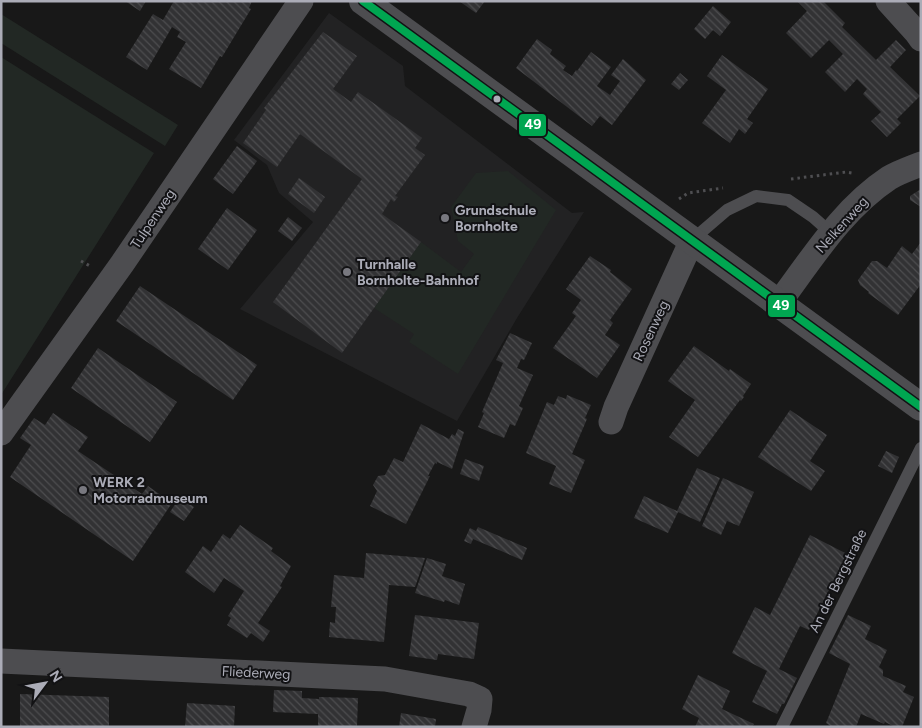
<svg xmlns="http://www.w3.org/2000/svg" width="922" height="728" viewBox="0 0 922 728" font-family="Figtree,sans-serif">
<defs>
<pattern id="building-back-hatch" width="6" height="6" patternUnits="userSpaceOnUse" patternTransform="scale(1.25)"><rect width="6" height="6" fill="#323234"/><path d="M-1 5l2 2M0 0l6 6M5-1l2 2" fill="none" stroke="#4d4d4f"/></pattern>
</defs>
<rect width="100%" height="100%" fill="#181818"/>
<path fill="#222223" d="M329 13 403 66 405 86 572 213 584 212 517 318 457 421 240 309 313 222 279 193 267 165 234 140Z"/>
<path fill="#222824" d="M1 14 178 125 165 146 1 43Z
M1 57 154 153 1 395Z
M508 171 556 210 458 374 409 342 414 334 374 308 421 242 461 272 474 254 458 241 451 207 476 173Z"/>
<path fill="url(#building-back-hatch)" d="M125 1H146L140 11Z
M174 1H252L249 8 251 9 222 57 220 56 201 88 169 69 186 42 177 37 180 32 172 27 147 70 126 57 153 14 163 20Z
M459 1H485L476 13Z
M797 1H823L845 23 842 27 876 60 896 40 906 50 890 67 920 96 897 119 901 123 887 137 871 121 881 112 863 94 867 89 857 79 845 92 825 72 843 54 829 40 811 58 786 33 807 11Z
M713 6 731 22 720 36 713 30 705 39 694 29Z
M323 32 357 56 333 89 351 102 358 92 400 122 422 138 415 148 425 155 395 196 398 197 394 202 391 199 382 214 421 242 342 353 273 302 362 179 300 134 277 167 243 143 266 110 264 108Z
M537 39 552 50 550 54 566 66 563 70 572 76 576 70 577 71 591 52 611 67 597 86 610 95 620 81 611 75 623 59 646 80 612 125 600 116 592 126 516 68Z
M722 55 768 89 747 119 753 123 745 134 739 129 730 143 702 123 726 90 707 76Z
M680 73 688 80 679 90 671 84Z
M237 146 257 161 233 194 213 179Z
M299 178 325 197 314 213 288 194Z
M921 189V207L910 200V196Z
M227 208 257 230 228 270 198 249Z
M288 217 302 228 292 241 278 231Z
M921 242V284L898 315 868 293 869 292 860 285 858 280 872 261H877L887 268 902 246 912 254Z
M590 256 611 270 610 272 632 289 610 320 613 323 605 335 620 345 597 378 553 348 576 316 572 313 581 300 566 289Z
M140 286 257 365 233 400 116 321Z
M510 333 532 343 524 360 521 359 517 368 533 375 519 406 523 408 515 426 510 424 504 438 478 427 484 413 482 412 503 363 496 360Z
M694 346 729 371 730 369 751 384 743 396 744 397 741 401 740 400 698 457 669 437 695 400 668 381Z
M98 348 177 402 150 442 71 388Z
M567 395 591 405 585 418 587 419 572 454 585 460 571 493 549 484 556 466 526 453 547 402 554 405 558 396 566 399Z
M790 410 827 435 810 461 825 471 811 491 758 457Z
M53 413 88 437 78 451 142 494 148 486 172 503 133 561 10 477 31 445 20 438 34 418 45 425Z
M421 424 449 439 452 434 455 436 458 429 464 432 452 469 437 462V464L435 463 428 476H430L406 524 370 506 377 491 373 485 378 476 385 475 394 458 403 462Z
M886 451 899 457 892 473 878 466Z
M465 459 484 466 479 481 460 474Z
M697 468 720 478 700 522 678 512 668 533 634 518 644 496 677 511Z
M723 478 754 492 739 526 727 521 721 535 702 526Z
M180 497 194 507 184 521 170 512Z
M240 525 273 548 271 551 291 566 280 586 282 587 258 623 270 631 263 642 251 633 247 638 227 625 231 618 228 616 244 591 224 578 214 593 185 572 203 546 211 552 223 534 230 539Z
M478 527 527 548 522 560 473 539 471 544 464 541 470 528 476 531Z
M810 535 847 554 809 630 800 626 779 669 797 678 784 704H782L777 714 752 702 767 671 732 653 755 607 770 615Z
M366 553 425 558 415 587 389 585 384 642 329 637 330 622 335 623 336 607H331L334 575 364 578Z
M427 558 446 564 442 576 465 584 459 605 445 600 444 602 415 593Z
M415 615 479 623 474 659 438 654 437 660 409 656Z
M848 615 871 626 865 639 887 650 879 667 883 670V676L906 686 903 692 914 697 902 727H895L885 722 884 724 861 714 856 727H832L826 723 850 664 829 653Z
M698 675 730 691 722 709 754 724 752 727H695L699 718 682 709Z
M274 690 302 691V698L319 699V697L358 698 357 727H318V714L273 712Z
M20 694 109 697V727H20Z
M187 703 235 706 234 727H185Z
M401 713 436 719 435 727H399Z"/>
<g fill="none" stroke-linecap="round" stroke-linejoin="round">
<path stroke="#4e4e51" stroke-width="3" stroke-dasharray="2.5 4" stroke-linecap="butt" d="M791 179 846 172 852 173
M679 199 688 193 723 188
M81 261 90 266"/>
<path stroke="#4d4d50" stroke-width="12" d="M692 240 727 210 756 196 788 200 813 217 831 233
M782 727 921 448"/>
<path stroke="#4d4d50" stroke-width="25" d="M888 1 916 32 921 39
M778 304C811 260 842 209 889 178 899 172 911 168 921 164
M611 422 616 407 692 240
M1 433 122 264 301 1
M1 661 385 679 469 694 480 699 479 710 474 727"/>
<path stroke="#4d4d50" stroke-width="28" d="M363 1 921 407"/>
<g stroke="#121214" stroke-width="11">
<path id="bus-1" d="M363 1 921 407"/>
</g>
<use href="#bus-1" stroke="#00a651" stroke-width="8"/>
</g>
<circle fill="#abacb7" stroke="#121214" stroke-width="2" cx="497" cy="99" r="4.5"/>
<g fill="#78787f" stroke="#121214" stroke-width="2">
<circle cx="445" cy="218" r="5"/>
<circle cx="347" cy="272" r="5"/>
<circle cx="83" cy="490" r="5"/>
</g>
<g text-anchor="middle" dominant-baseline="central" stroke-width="4" stroke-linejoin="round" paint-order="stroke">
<g font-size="14" font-weight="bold" fill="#abacb7" stroke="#121214" text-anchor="start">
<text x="455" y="210">Grundschule<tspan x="455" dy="16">Bornholte</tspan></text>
<text x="357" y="264">Turnhalle<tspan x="357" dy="16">Bornholte-Bahnhof</tspan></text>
<text x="93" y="482">WERK 2<tspan x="93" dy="16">Motorradmuseum</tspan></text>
</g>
<g font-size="14" fill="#abacb7" stroke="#121214">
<text transform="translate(153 219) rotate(-56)">Tulpenweg</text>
<text transform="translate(842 225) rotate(-48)">Nelkenweg</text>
<text transform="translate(651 331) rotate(-65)">Rosenweg</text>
<text transform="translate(838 581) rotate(-64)">An der Bergstraße</text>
<text transform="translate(256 673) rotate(3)">Fliederweg</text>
</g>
</g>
<g stroke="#121214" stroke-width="2">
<rect x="518" y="113" width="29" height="24" rx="5" fill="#00a651"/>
<rect x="767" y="294" width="29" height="24" rx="5" fill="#00a651"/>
</g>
<g font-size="14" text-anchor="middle" font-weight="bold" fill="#fff">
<text x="533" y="129">49</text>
<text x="781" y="310">49</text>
</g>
<rect width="922" height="728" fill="none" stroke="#abacb7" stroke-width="5"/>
<g transform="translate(45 683) rotate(58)" stroke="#121214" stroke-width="4" paint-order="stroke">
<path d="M0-4L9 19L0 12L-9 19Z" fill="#abacb7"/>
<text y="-8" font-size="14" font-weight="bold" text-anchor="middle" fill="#abacb7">N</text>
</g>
</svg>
